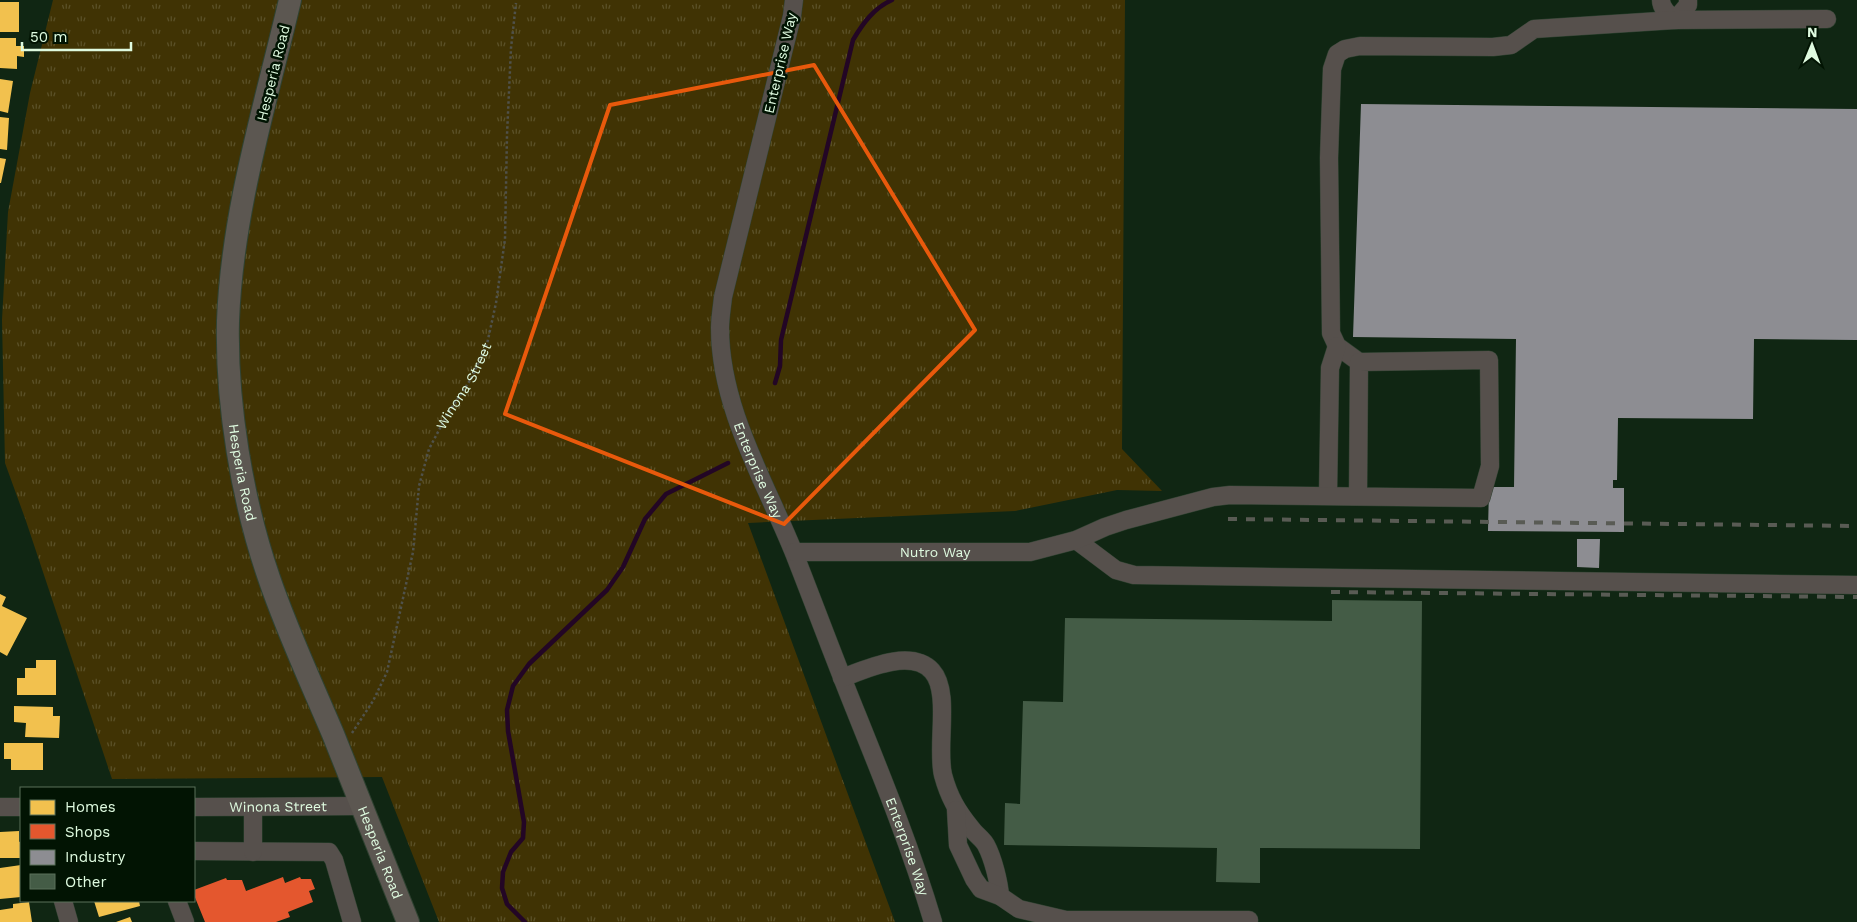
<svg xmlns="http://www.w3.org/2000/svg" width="1857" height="922" viewBox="0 0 1857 922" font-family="'Work Sans',sans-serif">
<defs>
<pattern id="grass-tufts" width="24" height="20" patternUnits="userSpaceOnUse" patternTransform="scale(1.25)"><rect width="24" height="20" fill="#403304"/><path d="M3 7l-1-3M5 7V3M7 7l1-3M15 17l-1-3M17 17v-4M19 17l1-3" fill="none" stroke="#5b5128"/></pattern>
</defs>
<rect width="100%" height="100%" fill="#102613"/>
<path fill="url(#grass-tufts)" d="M53 0H1125L1122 449 1162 491 1117 490 1015 511 748 523 895 922H439L382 777 112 779 26 521 5 463 2 320 8 212 30 93Z"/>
<path fill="#f2c14e" d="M0 2H19V32H0Z
M0 38H16V46H24V57L17 56V69L0 68Z
M0 79 13 81 8 113 0 111Z
M0 117 9 118 7 150 0 149Z
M0 158 6 159 1 183H0Z
M0 594 6 597 2 606 27 618 7 656 0 652Z
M36 660H56V695H17V678H25V668H36Z
M14 706 53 707V716H60L59 738 25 737 26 723 14 722Z
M4 743H43V770H11V759H4Z
M19 831V842L21 841V858H0V832Z
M21 865V897L0 899V868Z
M94 901H139L140 906 99 917Z
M29 902 32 922H0V910L13 908V904Z
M130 917 132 922H116Z"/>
<path fill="#e4572e" d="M283 877 285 883 300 877 301 879H311L315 889 309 891 313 902 288 912 290 917 276 922H205L194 895V890L226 878 227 880H242L246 891Z"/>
<path fill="#8d8d92" d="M1361 104 1857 109V340L1754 339 1753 419 1618 418 1617 480H1613V488H1624V532L1488 531 1489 487H1514L1516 339 1353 337Z
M1577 539H1600L1599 568 1577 567Z"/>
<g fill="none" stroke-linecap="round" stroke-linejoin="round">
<path stroke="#230625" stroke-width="4.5" d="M775 383 780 366 781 340 853 40C863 23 874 8 892 0
M525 922 507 904 502 888 503 872 511 852 523 838 524 822 508 731 507 710 513 686 529 664 607 590 623 567 645 519 666 494 728 463"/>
</g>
<path fill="#445c46" d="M1332 600 1422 601 1420 849 1260 848V883L1216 882 1217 848 1004 845 1005 803 1020 804 1023 701 1063 702 1065 618 1332 621Z"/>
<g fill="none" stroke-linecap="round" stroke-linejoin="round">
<g stroke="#2f4231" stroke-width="19">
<g id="minor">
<path id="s2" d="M794 0 792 16 723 297C722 307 720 318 720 328 720 408 765 481 794 553 814 604 833 655 853 705 882 777 911 848 933 922"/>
<path d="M1661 0C1661 9 1669 15 1675 20L1688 5V0"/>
<path d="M1359 362 1337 346 1331 333 1329 158 1332 69 1337 54 1345 49 1360 46 1493 47 1511 45 1534 29 1675 20 1827 19"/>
<path d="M1328 495 1330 368 1337 346"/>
<path d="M1076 540 1116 570 1134 575 1857 585"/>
<path id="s3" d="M794 552H1030L1076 540 1105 527 1126 520 1213 497 1230 495 1481 498 1490 466 1489 360 1359 362 1358 496"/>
<path d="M842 678C866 669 911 648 932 671 951 692 936 746 943 775 949 797 957 811 971 828 975 834 983 839 986 845 993 858 999 882 1000 896"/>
<path d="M0 807H21"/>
<path id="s4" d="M194 807 361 806"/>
<path d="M956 810 958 845 974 879 981 889 1000 896 1019 909 1066 920H1249"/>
<path d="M194 851 329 852 334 860 352 922"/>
<path d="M253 852V808"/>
<path d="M63 901 69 922"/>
<path d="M177 901 185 922"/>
</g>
</g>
<g stroke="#2f4231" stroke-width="24">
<g id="major">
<path id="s5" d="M290 0C265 106 232 212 228 321 226 403 242 500 269 578 287 631 311 682 333 734 358 796 383 859 408 922"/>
</g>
</g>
<path stroke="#50524b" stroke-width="2.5" stroke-dasharray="2.5 2.5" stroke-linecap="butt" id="s1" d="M352 733 373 701 387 672 413 552 419 486 429 449 448 413 471 379 487 344 496 303 505 239 507 135 511 48 516 3"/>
<use href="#minor" stroke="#56504c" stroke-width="18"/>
<use href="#major" stroke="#5c5751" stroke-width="22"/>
<path stroke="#595b54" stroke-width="4" stroke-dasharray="9 9" stroke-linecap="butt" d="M1228 519 1857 526
M1331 592 1857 597"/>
</g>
<path fill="none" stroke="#e8590c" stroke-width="4" stroke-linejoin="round" d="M814 65 975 330 784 524 505 414 610 105Z"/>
<g text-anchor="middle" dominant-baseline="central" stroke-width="5" stroke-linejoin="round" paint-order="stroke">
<g font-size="14" fill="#dffbe0" stroke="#021403">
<text transform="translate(780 63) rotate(-77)">Enterprise Way</text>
<text transform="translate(273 73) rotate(-76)">Hesperia Road</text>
<text stroke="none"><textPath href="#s1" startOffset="370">Winona Street</textPath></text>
<text stroke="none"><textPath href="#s2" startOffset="485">Enterprise Way</textPath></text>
<text stroke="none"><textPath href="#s5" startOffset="480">Hesperia Road</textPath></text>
<text stroke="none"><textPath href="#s3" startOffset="141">Nutro Way</textPath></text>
<text stroke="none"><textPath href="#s4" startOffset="84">Winona Street</textPath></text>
<text stroke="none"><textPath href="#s2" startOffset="890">Enterprise Way</textPath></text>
<text stroke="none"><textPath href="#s5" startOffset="885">Hesperia Road</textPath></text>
</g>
</g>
<rect x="20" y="787" width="175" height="115" fill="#021403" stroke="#5a705b"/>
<rect x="30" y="800" width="25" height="15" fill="#f2c14e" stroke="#5a705b"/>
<text x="65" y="812" font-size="15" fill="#dffbe0">Homes</text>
<rect x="30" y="824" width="25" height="15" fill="#e4572e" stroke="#5a705b"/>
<text x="65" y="837" font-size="15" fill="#dffbe0">Shops</text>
<rect x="30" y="850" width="25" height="15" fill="#8d8d92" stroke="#5a705b"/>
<text x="65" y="862" font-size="15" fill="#dffbe0">Industry</text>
<rect x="30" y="874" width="25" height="15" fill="#445c46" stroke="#5a705b"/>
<text x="65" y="887" font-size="15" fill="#dffbe0">Other</text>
<g transform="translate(1812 45) rotate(1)" stroke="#021403" stroke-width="4" paint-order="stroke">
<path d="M0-4L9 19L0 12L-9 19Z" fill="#dffbe0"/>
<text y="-8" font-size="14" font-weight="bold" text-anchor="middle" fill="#dffbe0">N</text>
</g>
<path d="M22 42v8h109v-8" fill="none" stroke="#dffbe0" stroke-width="2.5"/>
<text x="30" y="42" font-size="15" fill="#dffbe0" stroke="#021403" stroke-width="4" paint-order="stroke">50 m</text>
</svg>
